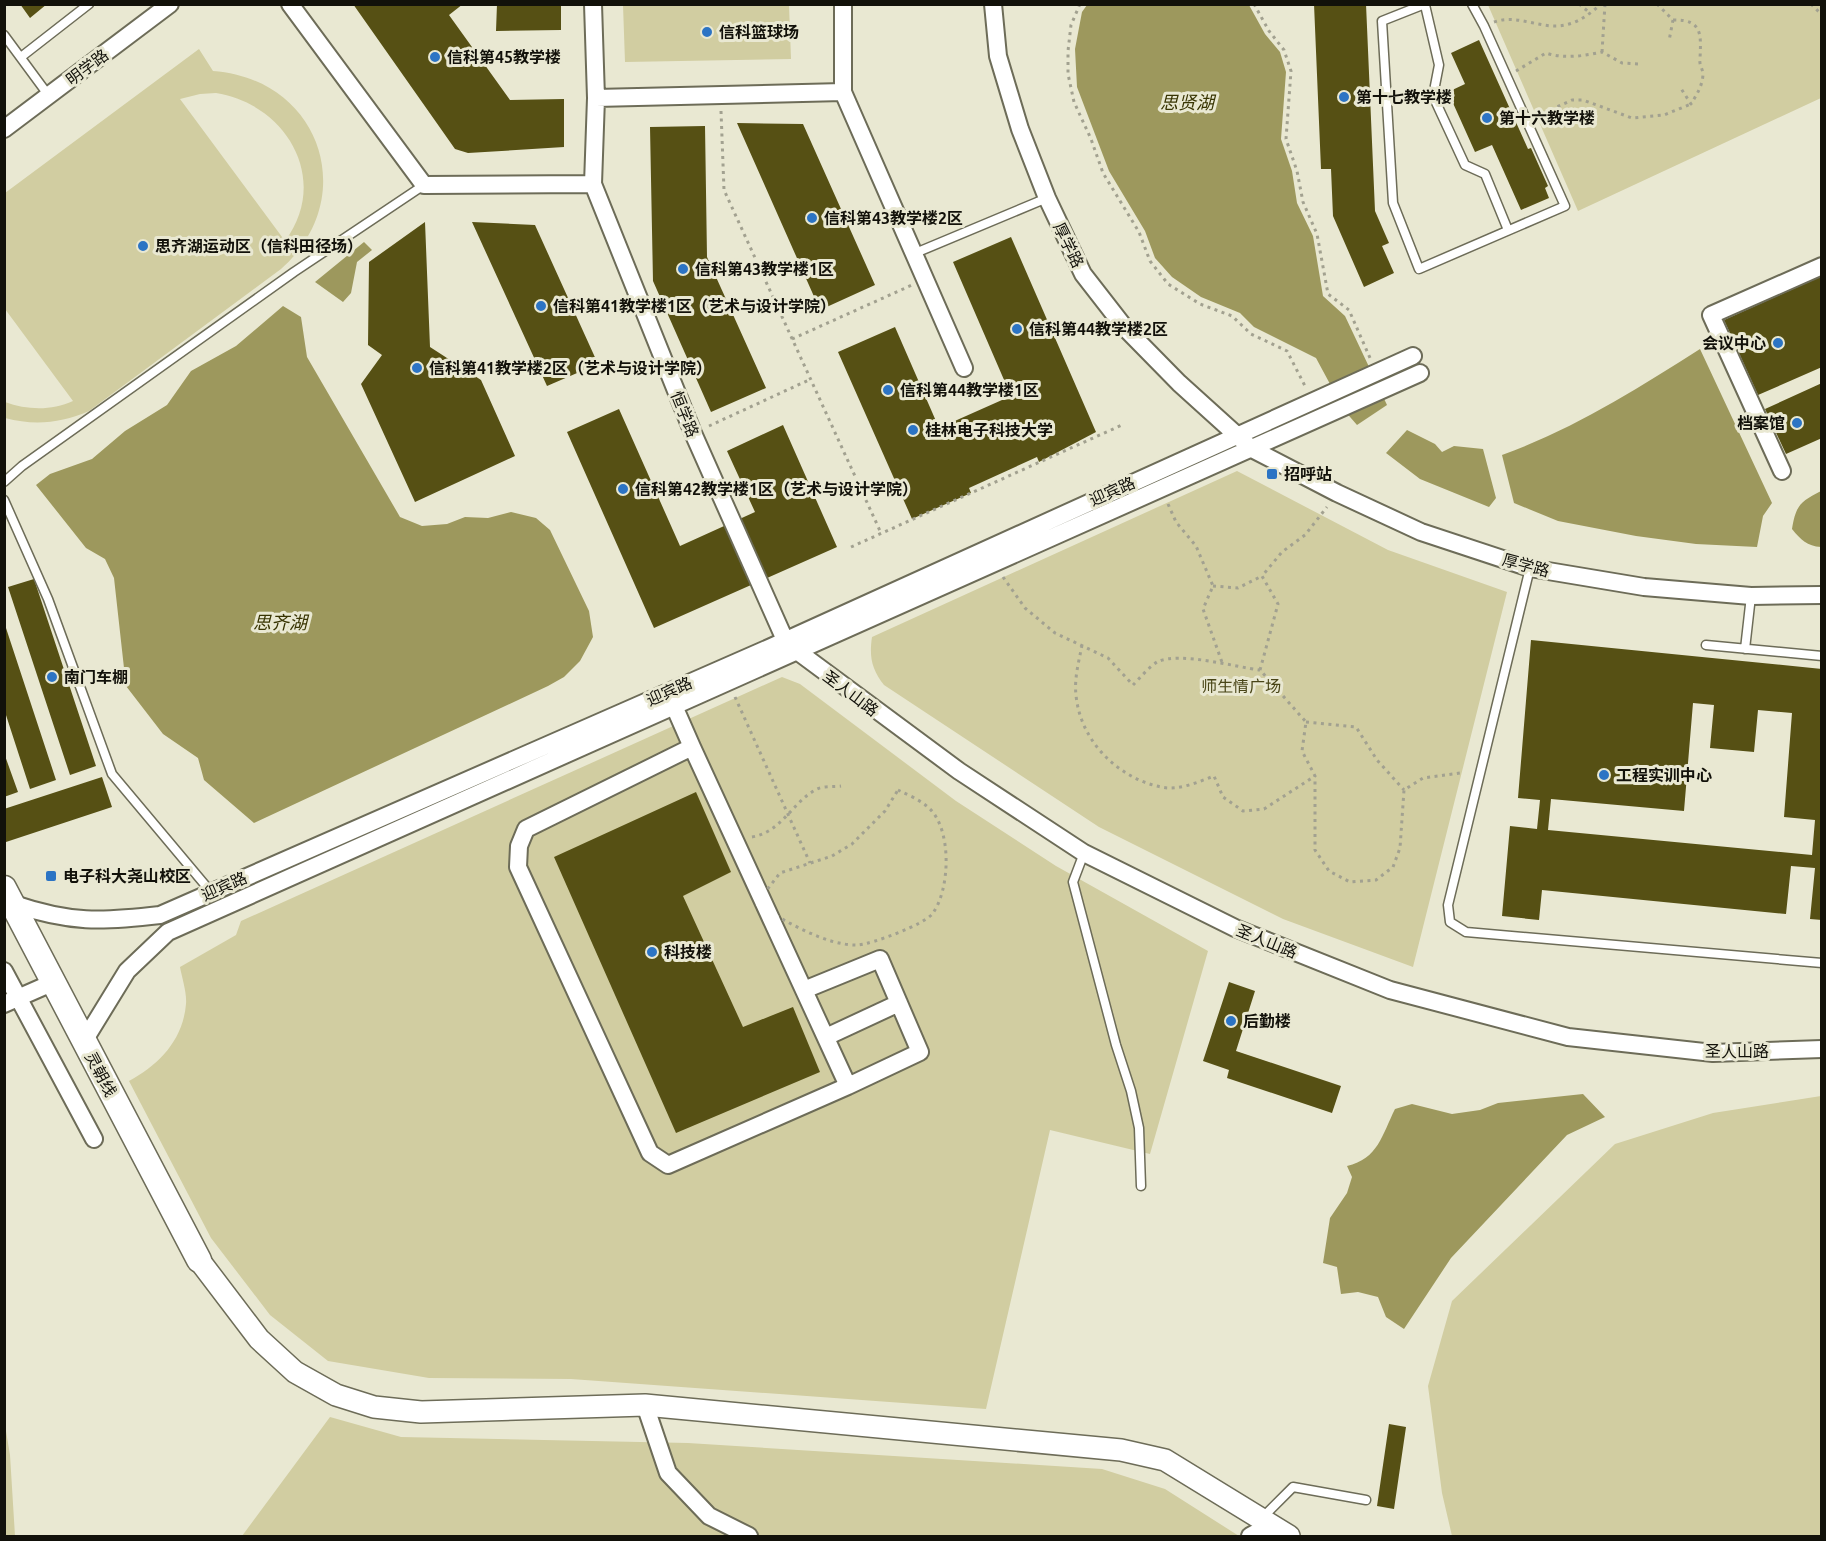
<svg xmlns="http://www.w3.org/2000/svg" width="1826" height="1541" viewBox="0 0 1826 1541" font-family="Ubuntu,'Noto Sans SC',sans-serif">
<rect width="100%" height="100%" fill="#e9e8d2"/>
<path fill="#d1cda1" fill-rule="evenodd" d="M623 5H789L791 59 625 62Z
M1488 5H1821V98L1578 211Z
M199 49 213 71C321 79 361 198 281 269L89 411C61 423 35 426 5 418V402C27 410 51 411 73 401L5 309V193ZM216 93C286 104 331 179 285 241L180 99 200 94Z
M1237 471 1388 550 1507 592 1413 967 1283 919 1099 827 884 685C872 669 869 658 872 637Z
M782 677 800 684 956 801 1056 866 1208 951 1150 1154 1050 1130 986 1409 571 1379 429 1378 328 1361 270 1315 211 1238 129 1081C159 1065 183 1040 186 1004 187 993 182 978 180 967L236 935 241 921Z
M1821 1096V1536H1452L1442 1493 1428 1386 1452 1301 1615 1144 1713 1113Z
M330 1417 401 1437 688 1443 1102 1469 1165 1489 1239 1536H242Z
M4 1419 10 1455 15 1536H5Z"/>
<path fill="#9d985d" d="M1087 5H1249L1265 34 1280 52 1286 72 1281 139 1292 171 1297 203 1313 236 1323 296 1345 316 1387 405 1357 425 1344 410 1316 358 1254 327 1240 313 1201 297 1172 277 1155 258 1145 231 1109 171 1077 87 1075 49 1082 12Z
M364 242 372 250 357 262 351 293 343 302 315 282Z
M283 306 301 317 307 357 400 517 422 526 447 524 465 517 488 518 511 512 536 518 550 530 589 611 593 637 580 661 564 677 548 686 254 823 204 780 198 758 163 734 126 686 114 578 105 559 86 548 36 485 50 474 92 459 125 431 167 405 191 371 236 346Z
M1700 349 1772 503 1763 516 1757 547 1696 544 1636 536 1558 521 1514 503 1502 455C1572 430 1637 389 1700 349Z
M1407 430 1435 444 1442 452 1454 446 1483 449 1496 498 1489 507 1420 479 1386 453Z
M1821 491V547C1807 546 1801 540 1792 529 1796 505 1800 502 1821 491Z
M1583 1094 1605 1117 1567 1135 1451 1258 1404 1329 1386 1317 1378 1297 1358 1292 1341 1294 1337 1267 1323 1263 1330 1218 1347 1193 1352 1177 1347 1166C1378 1159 1382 1135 1395 1109L1412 1104 1452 1114 1480 1110 1498 1103Z"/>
<path fill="#565014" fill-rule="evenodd" d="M20 4H47L30 18Z
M353 4H463L449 15 510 100 564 99V147L468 153 455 149Z
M497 4H561V30L496 31Z
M1314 4H1366L1375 211 1389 243 1382 246 1394 273 1364 287 1333 216 1331 169H1321Z
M1479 40 1528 149 1531 148 1548 186 1545 188 1549 198 1521 210 1492 145 1475 152 1448 92 1465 84 1451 53Z
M737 123 803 124 875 285 820 310Z
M705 126 707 257 766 388 711 412 653 281 650 127Z
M425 222 430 347 481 380 515 456 415 502 361 384 382 355 368 345 369 262Z
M472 222 535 225 598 364 547 386Z
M1011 237 1096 432 1039 462 1037 457 969 488 971 493 912 519 838 352 895 327 939 428 1011 396 953 262Z
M1822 276V367L1758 395 1724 320Z
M1822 383V438L1786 454 1765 409Z
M619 409 680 546 755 512 727 451 783 425 837 547 654 628 567 432Z
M34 579 96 766 70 775 8 587Z
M5 625 56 780 30 789 5 712Z
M1531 640 1822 669V920L1810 919 1815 868 1791 866 1786 914 1542 890 1539 920 1502 916 1510 826 1537 829 1540 800 1518 798ZM1693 703 1714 705 1710 748 1754 752 1758 710 1792 713 1784 817 1815 820 1812 855 1548 830 1551 799 1684 811Z
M4 753 18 792 4 797Z
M102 777 112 807 6 842 4 809Z
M696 792 731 872 683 896 743 1027 793 1007 820 1072 676 1133 554 857Z
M1229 982 1255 991 1236 1051 1341 1086 1332 1113 1227 1078 1229 1070 1203 1061Z
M1389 1424 1406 1427 1394 1509 1377 1506Z"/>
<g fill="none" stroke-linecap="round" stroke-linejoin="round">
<g stroke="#6d6c58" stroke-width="11">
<path id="service" d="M1425 4 1382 21 1393 203 1419 269 1565 206 1484 26 1472 4
M1425 5 1439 65 1433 96 1465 165 1485 174 1508 230
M4 35 49 96
M21 57 89 4
M913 254 1047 198
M4 482 22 466 294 272 424 185
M4 500 48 599 112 774 211 892
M1530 568 1448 905 1450 922 1466 932 1822 963
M1706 645 1822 656
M1745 649 1751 596
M1084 853 1073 882 1116 1045 1131 1091 1139 1128 1141 1186
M1261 1519 1293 1487 1366 1500"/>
</g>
<g stroke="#6d6c58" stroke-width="20">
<path id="minor" d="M290 4 424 185 593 184
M593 4 596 98 593 184 693 433 785 640 797 651 959 771 1084 853 1235 928 1390 990 1568 1037 1713 1053 1822 1049
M843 4V92
M993 4 998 56 1020 129 1047 198 1083 274 1125 328 1179 383 1252 449 1337 493 1421 532 1530 568 1644 587 1751 596 1822 595
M596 98 843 92 964 368
M4 129 170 4
M1782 471 1711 315 1822 266
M674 706 692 747 848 1086 668 1165 650 1153 518 867 519 846 526 829 692 747
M14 904C70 923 101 922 160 915L771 647 1413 356
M4 971 94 1139
M804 990 880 959 920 1052 848 1086
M4 1004 54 982
M826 1037 899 1003
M84 1041 127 971 168 932 1420 373
M645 1405 668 1473 709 1516 749 1536
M1250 1536 1270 1525"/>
</g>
<g stroke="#6d6c58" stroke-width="24">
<path id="tertiary" d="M199 1260 259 1339 295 1372 336 1395 374 1407 421 1412 645 1405 1121 1450 1165 1460 1289 1536"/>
</g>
<g stroke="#6d6c58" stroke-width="27">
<path id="secondary" d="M4 888 199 1260"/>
</g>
<path stroke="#a2a190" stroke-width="3" stroke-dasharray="3 4.5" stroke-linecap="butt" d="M1080 4 1071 25 1068 51V74L1074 102 1091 139 1103 173 1139 232 1150 261 1168 284 1200 304 1232 316 1251 334 1287 351 1305 386
M1254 4 1269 31 1284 50 1291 71 1286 139 1297 171 1303 202 1317 234 1328 294 1349 310 1370 358
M1579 4 1590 13
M1657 4 1673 20 1669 41
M1811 4 1822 15
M1673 20C1703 19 1701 35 1700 59 1699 64 1702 68 1703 73 1703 85 1697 94 1691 104L1680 87
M1494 22C1519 13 1544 32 1569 24 1581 21 1592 12 1601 4
M1602 52 1605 4
M1516 71 1546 53C1563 59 1584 56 1602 52L1622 63 1640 64
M721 111 724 190 881 533
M1537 116 1572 100H1583L1632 118 1664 115 1691 104
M792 339 912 285
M709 426 811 379
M1168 504 1176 522 1196 546 1213 586 1203 609 1223 665
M851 547 1122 425
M1003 577 1025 608 1055 633 1108 658 1133 685C1140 678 1149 667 1157 662 1179 651 1235 667 1260 670L1306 722 1302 751 1315 776V850L1329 871 1350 882 1376 880 1393 867 1400 848 1404 790 1423 778 1460 773
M1213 586 1238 588 1262 576
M1082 645C1079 661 1074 679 1076 695 1080 740 1117 778 1161 787 1178 791 1198 782 1214 776L1223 797 1243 811 1264 809 1315 776
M1260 670 1278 604 1262 576 1282 552 1305 535 1327 507
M735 697 810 863
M1306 722 1356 727 1377 760 1404 790
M898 790C908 795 921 800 930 809 952 831 950 889 933 913 926 924 872 944 858 945 825 946 784 920 756 904L780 873 832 856 852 844 885 811Z
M752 837C782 832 792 802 817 789 823 786 834 787 841 786"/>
<use href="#service" stroke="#fff" stroke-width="8"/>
<use href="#minor" stroke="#fff" stroke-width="16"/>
<use href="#tertiary" stroke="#fff" stroke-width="21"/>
<use href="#secondary" stroke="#fff" stroke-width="24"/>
</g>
<g fill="#2c74c4" stroke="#e9e8d2" stroke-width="2">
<circle cx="707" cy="32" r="6"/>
<circle cx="435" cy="57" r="6"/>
<circle cx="1344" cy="97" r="6"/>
<circle cx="1487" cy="118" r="6"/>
<circle cx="812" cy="218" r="6"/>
<circle cx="143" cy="246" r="6"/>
<circle cx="683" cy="269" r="6"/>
<circle cx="541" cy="306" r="6"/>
<circle cx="1017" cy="329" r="6"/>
<circle cx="1778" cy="343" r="6"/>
<circle cx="417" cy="368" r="6"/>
<circle cx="888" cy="390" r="6"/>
<circle cx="1797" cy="423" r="6"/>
<circle cx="913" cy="430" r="6"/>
<rect x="1266" y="468" width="12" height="12" rx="3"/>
<circle cx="623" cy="489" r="6"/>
<circle cx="52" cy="677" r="6"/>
<circle cx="1604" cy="775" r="6"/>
<rect x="45" y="870" width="12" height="12" rx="3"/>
<circle cx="652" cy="952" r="6"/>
<circle cx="1231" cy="1021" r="6"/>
</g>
<g text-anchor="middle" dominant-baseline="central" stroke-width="6" stroke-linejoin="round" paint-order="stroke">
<g font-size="16" font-weight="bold" fill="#12110a" stroke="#e9e8d2" text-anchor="start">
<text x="719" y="32">信科篮球场</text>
<text x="447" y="57">信科第45教学楼</text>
<text x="1356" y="97">第十七教学楼</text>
<text x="1499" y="118">第十六教学楼</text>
<text x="824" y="218">信科第43教学楼2区</text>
<text x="155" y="246">思齐湖运动区（信科田径场）</text>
<text x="695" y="269">信科第43教学楼1区</text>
<text x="553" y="306">信科第41教学楼1区（艺术与设计学院）</text>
<text x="1029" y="329">信科第44教学楼2区</text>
<text x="1766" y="343" text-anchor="end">会议中心</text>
<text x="429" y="368">信科第41教学楼2区（艺术与设计学院）</text>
<text x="900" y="390">信科第44教学楼1区</text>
<text x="1785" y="423" text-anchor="end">档案馆</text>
<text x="925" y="430">桂林电子科技大学</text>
<text x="1284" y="474">招呼站</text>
<text x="635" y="489">信科第42教学楼1区（艺术与设计学院）</text>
<text x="64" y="677">南门车棚</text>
<text x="1616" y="775">工程实训中心</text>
<text x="63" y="876">电子科大尧山校区</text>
<text x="664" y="952">科技楼</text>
<text x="1243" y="1021">后勤楼</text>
</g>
<g font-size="16" fill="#12110a" stroke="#e9e8d2">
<text transform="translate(87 67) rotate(-37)">明学路</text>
<text transform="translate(1069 245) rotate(64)">厚学路</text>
<text transform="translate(685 414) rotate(68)">恒学路</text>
<text transform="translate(1112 491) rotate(-24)">迎宾路</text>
<text transform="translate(1526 565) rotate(15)">厚学路</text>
<text transform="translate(669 691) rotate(-24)">迎宾路</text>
<text transform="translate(851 693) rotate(37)">圣人山路</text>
<text transform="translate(224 886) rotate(-24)">迎宾路</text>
<text transform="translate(1267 941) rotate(22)">圣人山路</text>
<text x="1737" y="1051">圣人山路</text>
<text transform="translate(101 1074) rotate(62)">灵朝线</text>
</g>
<g font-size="16" fill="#494517" stroke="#e9e8d2">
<text x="1241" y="686">师生情广场</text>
</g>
<g font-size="18" font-style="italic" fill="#383402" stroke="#e9e8d2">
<text x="1187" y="102">思贤湖</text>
<text x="280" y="622">思齐湖</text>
</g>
</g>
<rect width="1826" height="1541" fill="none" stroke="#12110a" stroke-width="12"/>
</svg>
